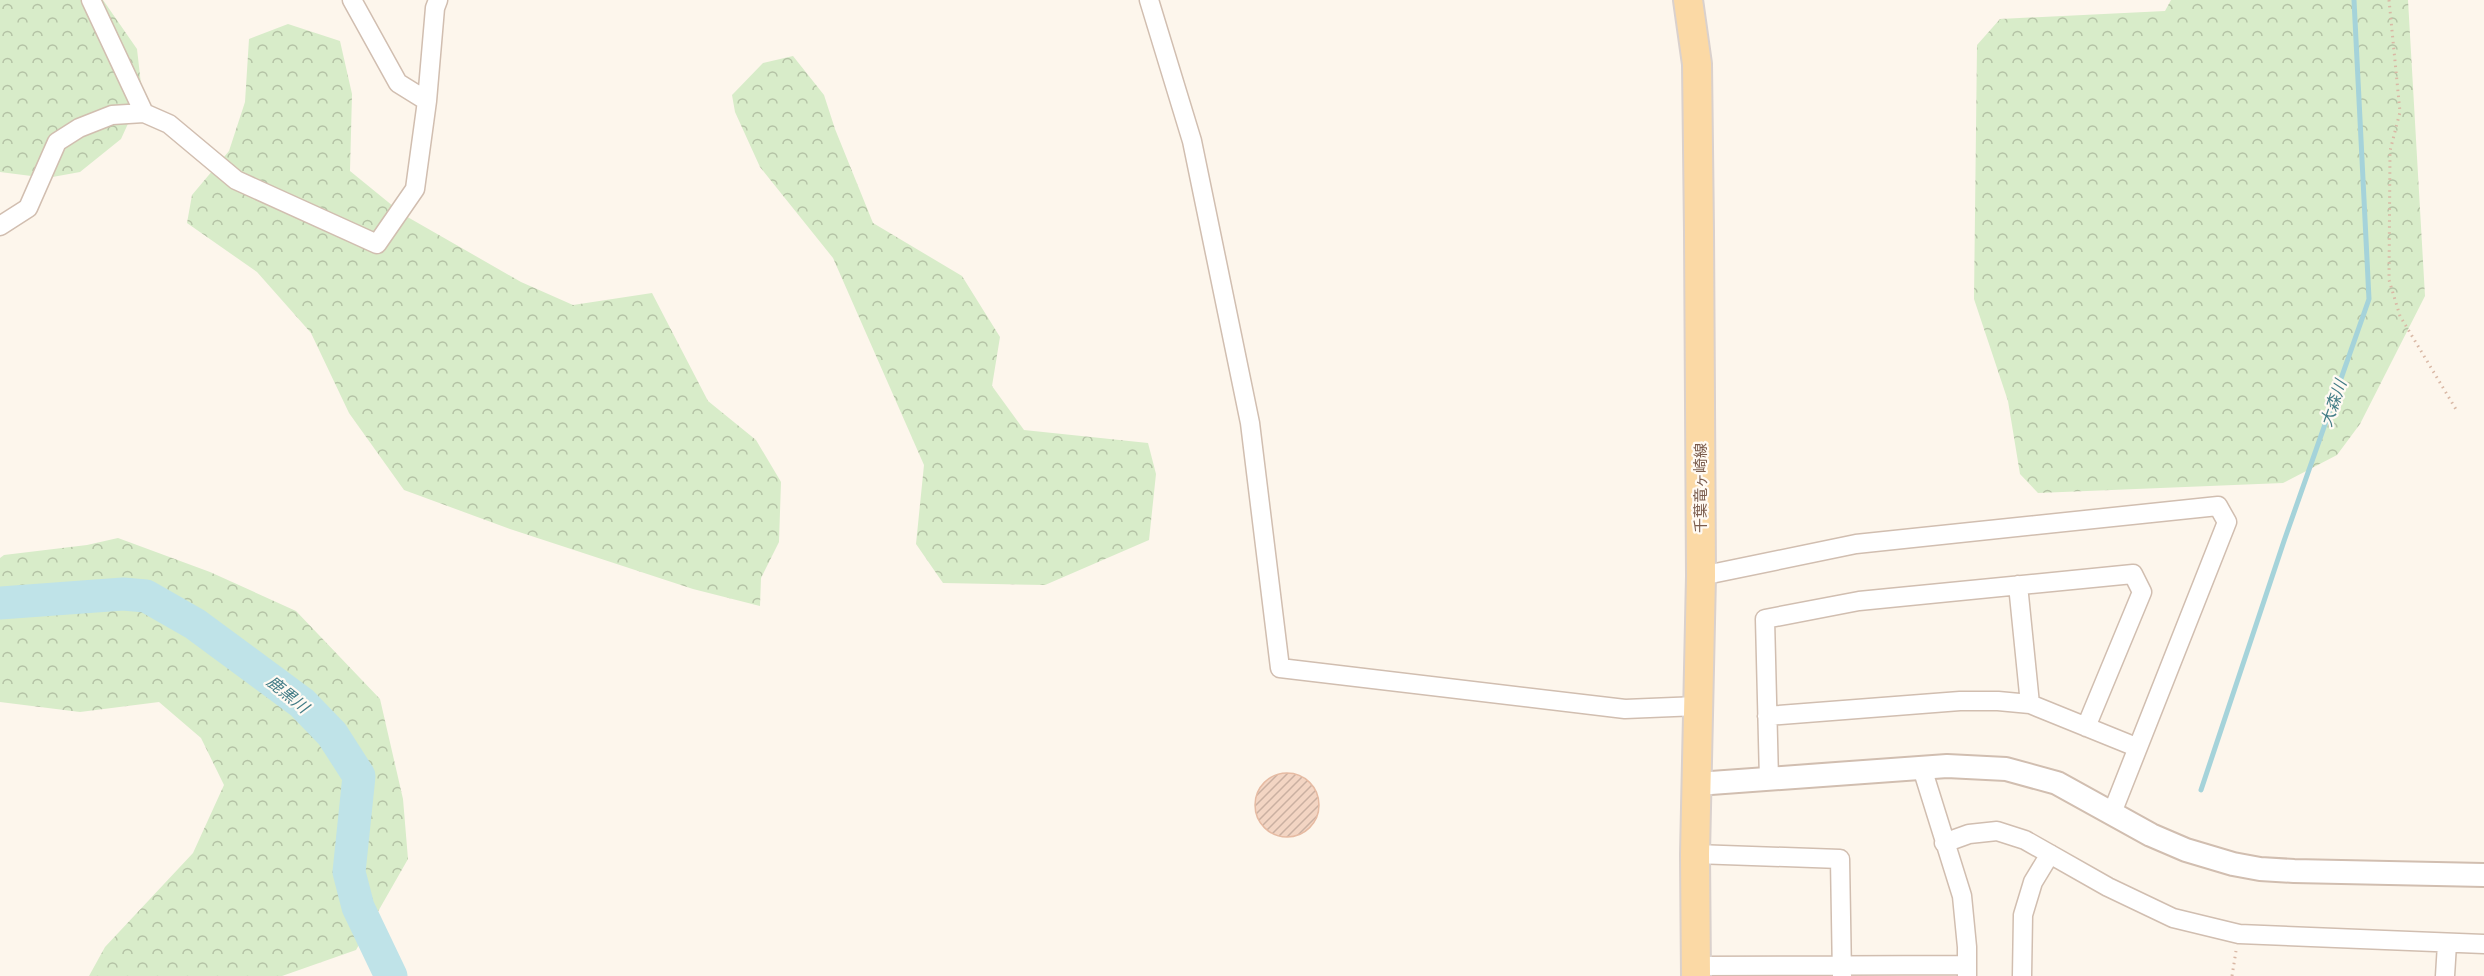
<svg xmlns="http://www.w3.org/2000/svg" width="2484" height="976" viewBox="0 0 2484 976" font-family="'PT Sans Narrow','Noto Sans JP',sans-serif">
<defs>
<pattern id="forest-crowns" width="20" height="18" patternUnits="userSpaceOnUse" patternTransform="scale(1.5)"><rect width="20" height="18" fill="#d8ecc9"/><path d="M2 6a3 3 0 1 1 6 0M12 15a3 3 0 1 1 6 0" fill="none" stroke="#b4c2a5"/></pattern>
<pattern id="building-hatch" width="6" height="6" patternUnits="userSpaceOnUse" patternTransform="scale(1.5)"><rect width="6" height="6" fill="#f3d5c3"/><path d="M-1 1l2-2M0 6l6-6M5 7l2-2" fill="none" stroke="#cab0a1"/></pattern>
</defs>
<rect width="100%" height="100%" fill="#fdf6ec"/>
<path fill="url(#forest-crowns)" d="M0 0H103L137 49 142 93 121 139 80 172 47 178 0 172Z
M2171 0H2408L2425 296 2360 424 2337 455 2283 483 2038 493 2020 474 2008 401 1974 299 1977 45 2000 19 2165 11Z
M288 24 340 41 352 94 350 171 404 215 521 282 573 305 652 293 708 401 756 440 781 482 779 542 761 578 760 606 693 589 510 529 404 490 349 413 311 333 257 272 187 223 192 195 229 151 245 102 249 39Z
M793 56 824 95 835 129 873 223 962 276 1000 337 992 386 1024 430 1148 443 1156 474 1149 540 1045 585 943 583 916 544 924 465 833 258 760 167 735 112 732 95 763 63Z
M118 538 210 572 296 611 380 699 403 799 408 859 356 950 282 976H89L105 947 193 853 224 785 201 738 159 702 80 712 0 702V558L4 555 87 545Z"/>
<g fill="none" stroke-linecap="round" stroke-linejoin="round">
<path stroke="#a5d3da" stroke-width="5" d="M2201 790 2284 541 2369 299 2354 0"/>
<path stroke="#bfe3e8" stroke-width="33" d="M0 603 123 594 146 596 195 624 302 703 332 734 359 776 349 872 358 907 391 976"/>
</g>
<path fill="url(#building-hatch)" stroke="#e6bba3" stroke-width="1.5" d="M1255 805a32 32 0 1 1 64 0a32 32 0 1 1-64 0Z"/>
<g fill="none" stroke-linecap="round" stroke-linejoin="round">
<g stroke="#d1beb0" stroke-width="21">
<path id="minor" d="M91 0 144 113
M1149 0 1192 141 1250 423 1280 668 1625 709 1698 706
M427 101 435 8 438 0
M0 226 28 208 57 142 79 128 112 115 144 113 169 124 236 180 377 244 415 189 427 101 398 83 352 0
M1701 576 1856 544 2218 506 2227 522 2112 813
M2018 585 2030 704
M1767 716 1960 701H1998L2030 704 2136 747
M1922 768 1962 896 1967 947V975
M1769 780 1765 619 1859 601 2133 574 2142 592 2086 727
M1944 843 1969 834 1997 831 2025 840 2108 887 2173 918 2239 934 2484 944
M1695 854 1840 859 1842 976
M1696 966 1967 965
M2022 976 2023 915 2033 882 2050 854
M2445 976 2447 944"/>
</g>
<g stroke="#d1beb0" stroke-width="26">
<path id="tertiary" d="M1697 784 1947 766 2006 769 2057 783 2151 835 2186 850 2233 864 2260 869 2294 871 2484 875"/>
</g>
<g stroke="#dad1cd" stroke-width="32">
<path id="primary" d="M1688 0 1697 64 1699 232 1701 576 1695 854 1696 976"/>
</g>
<path stroke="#d9b8a5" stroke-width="3" stroke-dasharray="1.5 4.5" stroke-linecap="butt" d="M2389 0 2400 112 2390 151 2389 280 2400 316 2457 411
M2232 976 2236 951"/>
<use href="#minor" stroke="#fff" stroke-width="18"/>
<use href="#tertiary" stroke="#fff" stroke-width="22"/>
<use href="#primary" stroke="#fbd9a5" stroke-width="28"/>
</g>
<g text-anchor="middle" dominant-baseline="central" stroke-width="4.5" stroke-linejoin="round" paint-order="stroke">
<g font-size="15" fill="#7a5c4d" stroke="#fffaf3">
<text transform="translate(1700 488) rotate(-90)">千葉竜ヶ崎線</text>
</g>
<g font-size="16" font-style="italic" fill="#437c86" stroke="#fffaf3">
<text transform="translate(2333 403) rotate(-71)">大森川</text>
<text transform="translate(288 694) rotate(39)">鹿黒川</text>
</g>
</g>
</svg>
